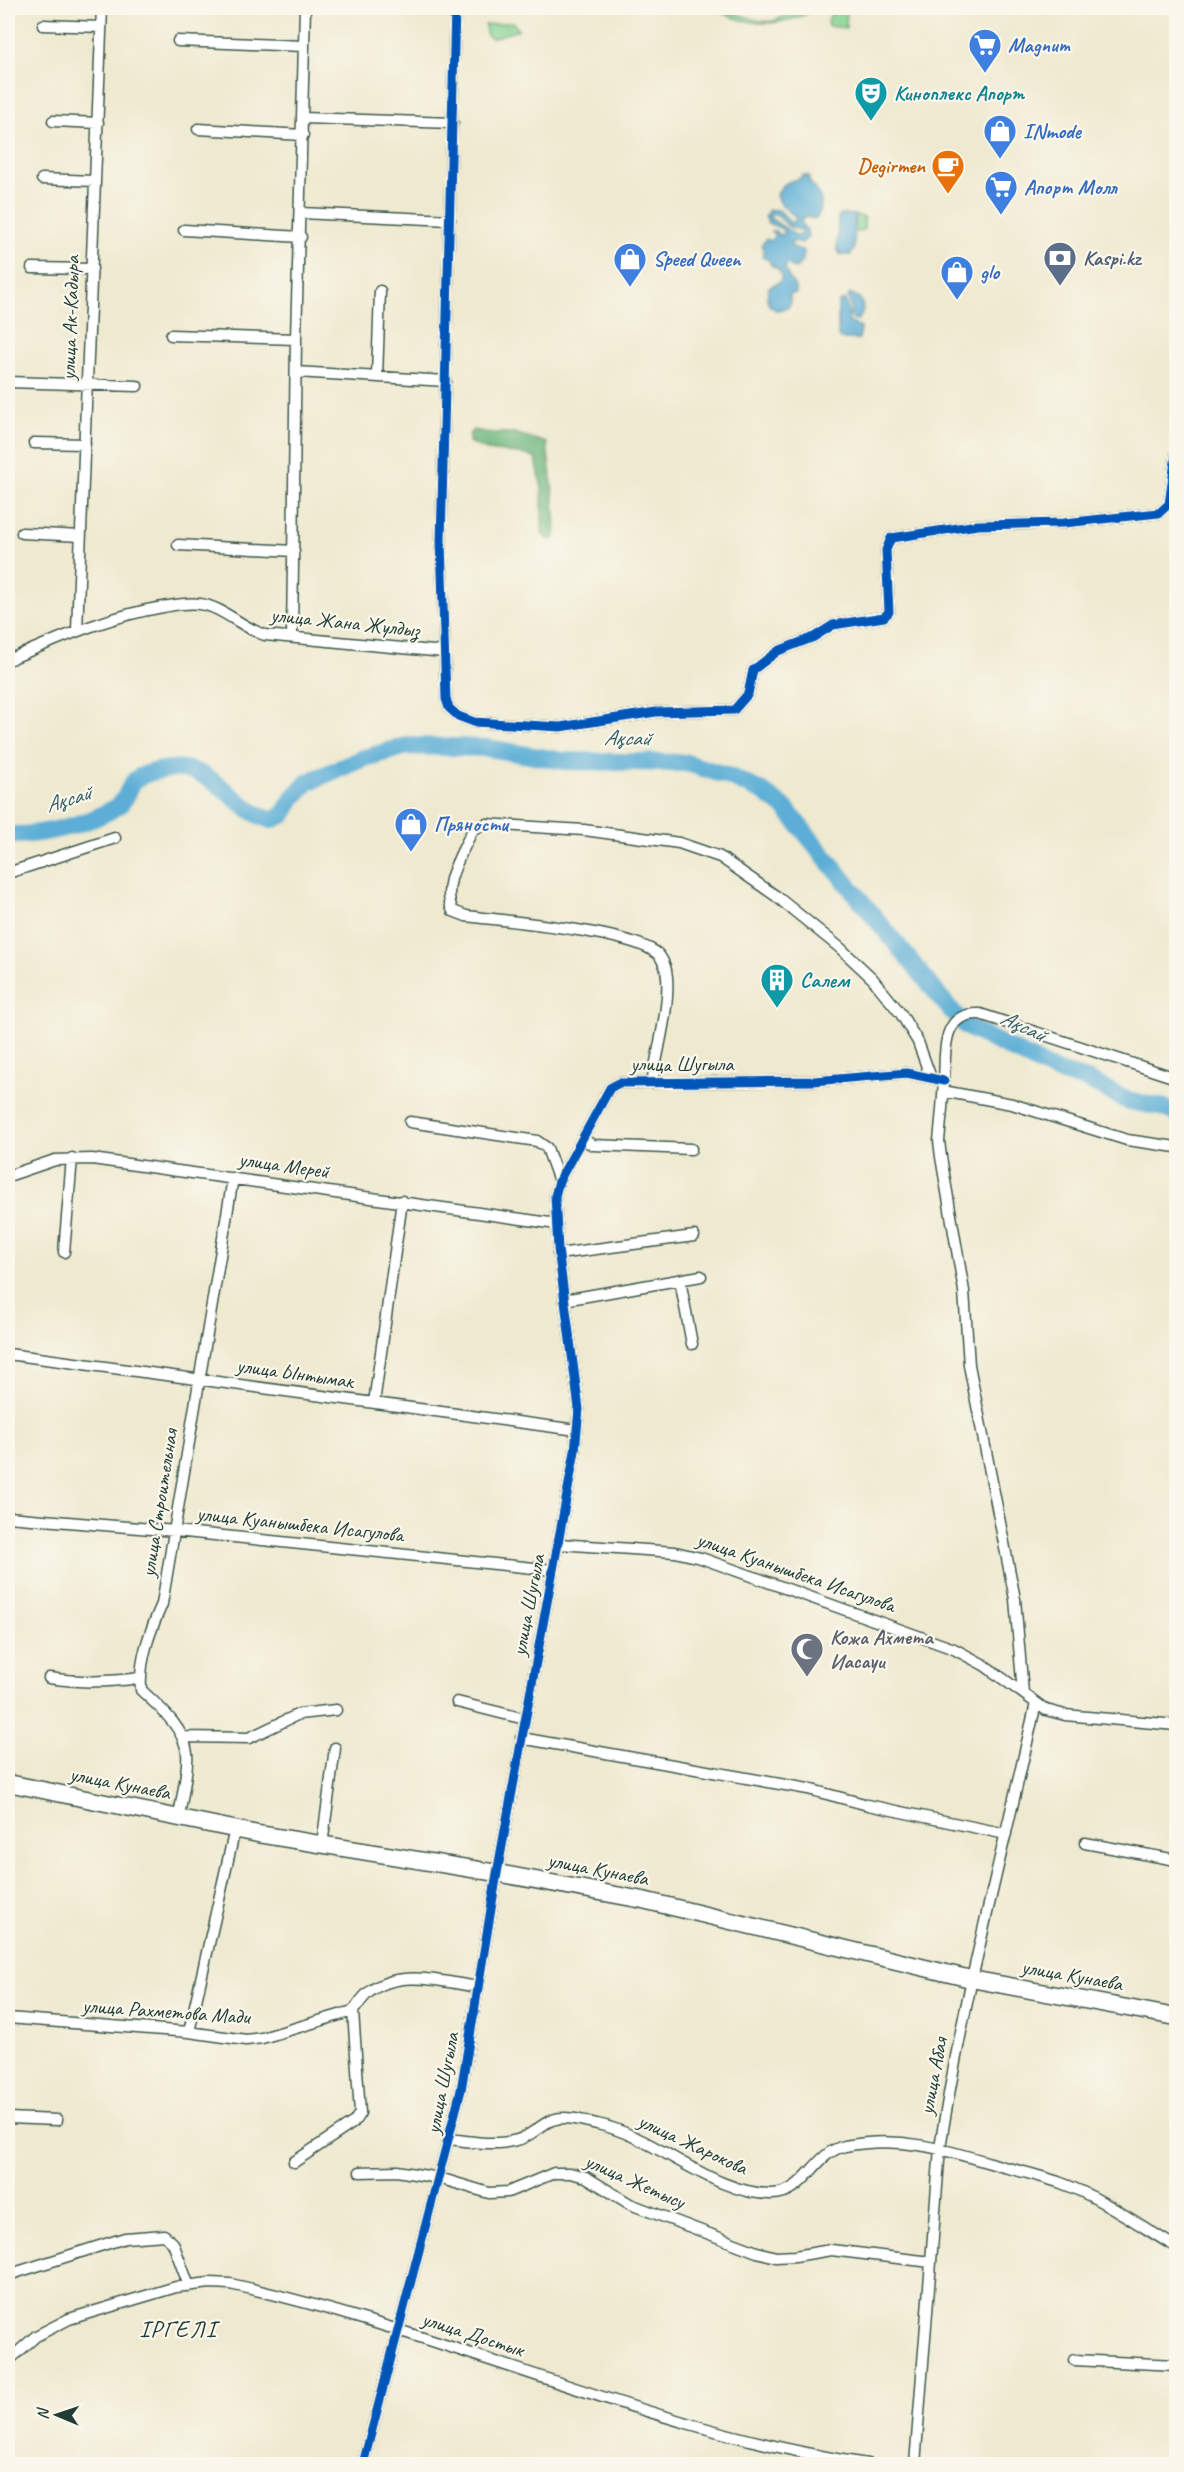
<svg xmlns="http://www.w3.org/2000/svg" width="1184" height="2472" viewBox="0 0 1184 2472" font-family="Caveat,sans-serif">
<rect width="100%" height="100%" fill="#fbf7ec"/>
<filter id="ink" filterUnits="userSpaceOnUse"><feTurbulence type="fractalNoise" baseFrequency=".0167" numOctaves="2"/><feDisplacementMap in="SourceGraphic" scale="12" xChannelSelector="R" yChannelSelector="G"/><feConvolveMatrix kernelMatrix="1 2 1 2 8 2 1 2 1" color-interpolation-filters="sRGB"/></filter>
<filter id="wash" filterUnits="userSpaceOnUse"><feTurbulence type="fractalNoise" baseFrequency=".008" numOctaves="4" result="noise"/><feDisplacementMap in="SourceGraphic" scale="24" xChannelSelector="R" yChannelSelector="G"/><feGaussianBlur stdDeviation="1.35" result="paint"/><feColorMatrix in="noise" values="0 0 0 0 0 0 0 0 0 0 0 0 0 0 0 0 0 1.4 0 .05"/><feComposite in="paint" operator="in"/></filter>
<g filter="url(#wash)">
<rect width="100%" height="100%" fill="#eee9cf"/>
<path fill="#85d392" stroke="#528863" stroke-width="1.5" d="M712 8C739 7 770 39 791 8H817C781 29 749 27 712 8Z
M835 8H847L846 28 828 26 827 22Z
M513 22 518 30 492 38 486 34 485 25Z
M855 215 864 217V229L860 232H855Z"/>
<path fill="#6cb57c" stroke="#467958" stroke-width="1.5" d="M474 430 489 433H514L547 443C548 460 560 527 554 539L549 540 542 534V489L536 459 527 455 487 450 469 442 470 433Z"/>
<path fill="#5baed6" stroke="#3d7685" stroke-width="1.5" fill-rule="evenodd" d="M803 175 809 176V182C821 192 825 205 816 219L805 217 801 221 802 225 807 230 808 237 802 243 794 241 790 246 804 251 803 260 795 269 788 264 785 267C786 278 796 282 796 293L789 295 791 303 787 308 776 310 769 305 767 298 769 287 781 281C783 273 778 268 771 265L769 260 762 257 764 249 761 246 766 239 770 241 774 238V234L771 232 775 231 781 236 784 233 782 229 768 223 765 216 769 210C781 207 783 215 791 223L794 222 796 217 782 206 777 195C781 184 788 181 799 179ZM773 214 778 216 789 227 801 230 802 234 797 236 769 217Z
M841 214 855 215 854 250 850 255H841L837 250 838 217Z
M850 294C864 296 866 310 858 320L853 319 850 316 851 306 848 297Z
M844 300 847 303 849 322 861 328 859 339H840L838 336V303Z"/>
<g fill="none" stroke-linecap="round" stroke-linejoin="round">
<path stroke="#5baed6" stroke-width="18" d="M8 835C41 836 90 824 118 806 127 800 128 787 135 780 144 772 173 767 184 769 216 773 240 811 271 820L283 815 293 798 308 782 364 758 407 746 488 748 564 761 687 763 728 776 763 792 785 808 949 1008 967 1027 1055 1071 1090 1081 1128 1101 1162 1107 1176 1113"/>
</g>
</g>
<g filter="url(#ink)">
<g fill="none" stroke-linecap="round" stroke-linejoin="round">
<g stroke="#3e574b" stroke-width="13">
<path id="street" d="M455 8 441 541 446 699 449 708 458 716 474 722 560 727 656 712 734 710 748 694 753 670 778 651 814 637 833 625 884 617 889 612 886 550 891 538 978 525 1064 523 1159 513 1169 504 1176 454
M43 25 101 27
M178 41 304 46
M303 118 453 123
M53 121 98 123
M198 129 303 135
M42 179 95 181
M301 213 450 220
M184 230 301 237
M32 268 92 269
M171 335 296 339
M296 372 446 381
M377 377 380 291
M8 382 137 386
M34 443 85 444
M22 533 81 536
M178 545 294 551
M77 630 102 8
M292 637 296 339 305 8
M8 660C58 639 108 616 163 607 175 605 187 602 200 604 223 607 242 628 265 635L444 652
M8 873 115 838
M652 1083C657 1052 672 999 666 970 665 965 661 957 658 954 632 931 505 921 466 916L453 911C440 885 462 854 473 829L486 824 584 830 679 843 720 857 776 896 839 947 872 978 901 1014 918 1042 931 1078
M943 1091 1012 1104 1127 1140 1176 1147
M410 1122 537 1141 547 1148 559 1181
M582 1139 593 1145 691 1149
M8 1176 55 1160 92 1159 557 1224
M64 1252 72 1158
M558 1254 694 1236
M680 1280 692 1344
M564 1300 701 1276
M8 1354 577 1430
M374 1403 402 1201
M8 1517 175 1531 553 1570
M559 1544 675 1552 701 1558 954 1649 984 1665 1046 1710 1065 1715 1176 1725
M49 1678C83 1683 107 1682 140 1678
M1023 1693 1015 1599 969 1365 964 1291 941 1157 939 1141C941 1121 943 1101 944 1080 946 1053 940 1012 980 1014L1176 1078
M457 1702 525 1719
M182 1737 249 1738 299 1714 336 1710
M521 1738 808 1789 868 1805 1006 1834
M179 1817C181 1801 189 1768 187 1753 184 1727 159 1707 141 1690 139 1660 150 1631 162 1604L233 1178
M1085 1843 1176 1860
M322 1845 335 1748
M8 2018 189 2032 246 2040 262 2038 353 2011
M189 2032 235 1829
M8 2118 57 2120
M450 2139C471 2142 495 2146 517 2140 530 2137 540 2125 552 2120 566 2115 584 2121 597 2124 656 2136 713 2195 772 2194 806 2194 813 2153 845 2146 902 2135 947 2150 1000 2166 1020 2171 1042 2176 1061 2183 1102 2198 1139 2225 1176 2247
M294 2162 354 2122 360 2113 353 2011C358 2005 363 1997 368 1993 399 1968 443 1982 478 1987
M360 2172 397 2171 439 2178 489 2193 508 2192 554 2173H570L586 2177 630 2204 757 2252 776 2257 795 2256 831 2250 931 2262
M8 2275 125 2238 164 2235 173 2243 189 2286
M1074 2360 1176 2365
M8 2361 36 2336 69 2319 176 2287 210 2283 230 2284C445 2331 650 2431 867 2464
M363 2464 461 2090 497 1873 575 1451 579 1409 558 1249 555 1196 559 1181 610 1088 619 1083 814 1081 907 1073 944 1081
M915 2464 940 2148C963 1998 1003 1851 1036 1703"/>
</g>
<g stroke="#3e574b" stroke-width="19">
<path id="secondary" d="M8 1783 258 1834 497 1873 643 1900 971 1979 1176 2017"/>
</g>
<use href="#street" stroke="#fff" stroke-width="10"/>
<use href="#secondary" stroke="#fff" stroke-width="16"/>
<g stroke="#fbf7ec" stroke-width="13">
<path id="cycleway" d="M455 8 441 541 446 699 449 708 458 716 474 722 560 727 656 712 734 710 748 694 753 670 778 651 814 637 833 625 884 617 889 612 886 550 891 538 978 525 1064 523 1159 513 1169 504 1176 454
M363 2464 461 2090 497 1873 575 1451 579 1409 558 1249 555 1196 559 1181 610 1088 619 1083 814 1081 907 1073 944 1081"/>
</g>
<use href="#cycleway" stroke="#0057b8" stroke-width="9"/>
</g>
</g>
<defs>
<g id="supermarket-pin" transform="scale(1.725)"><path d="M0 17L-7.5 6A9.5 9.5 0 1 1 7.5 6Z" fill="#3f7fe0" stroke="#fbf7ec"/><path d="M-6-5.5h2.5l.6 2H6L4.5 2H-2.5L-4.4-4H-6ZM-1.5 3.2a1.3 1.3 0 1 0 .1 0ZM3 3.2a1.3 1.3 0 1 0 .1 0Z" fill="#fff"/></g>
<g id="theatre-pin" transform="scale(1.725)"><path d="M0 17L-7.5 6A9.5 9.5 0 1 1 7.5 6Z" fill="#0f9aa8" stroke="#fbf7ec"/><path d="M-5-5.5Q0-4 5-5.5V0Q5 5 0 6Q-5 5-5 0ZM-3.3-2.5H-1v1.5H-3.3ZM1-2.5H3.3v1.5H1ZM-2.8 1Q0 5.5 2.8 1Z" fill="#fff"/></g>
<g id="shop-pin" transform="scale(1.725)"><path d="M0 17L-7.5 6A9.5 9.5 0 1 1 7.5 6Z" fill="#3f7fe0" stroke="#fbf7ec"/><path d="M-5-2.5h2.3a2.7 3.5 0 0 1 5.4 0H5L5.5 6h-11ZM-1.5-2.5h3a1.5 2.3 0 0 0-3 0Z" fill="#fff"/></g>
<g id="cafe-pin" transform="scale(1.725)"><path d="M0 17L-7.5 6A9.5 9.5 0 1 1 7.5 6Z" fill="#e8710a" stroke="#fbf7ec"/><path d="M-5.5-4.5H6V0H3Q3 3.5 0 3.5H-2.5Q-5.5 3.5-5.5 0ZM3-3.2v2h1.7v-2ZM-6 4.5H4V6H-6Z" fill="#fff"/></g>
<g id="bank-pin" transform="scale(1.725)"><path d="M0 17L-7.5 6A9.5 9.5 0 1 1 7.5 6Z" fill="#5c6f8a" stroke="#fbf7ec"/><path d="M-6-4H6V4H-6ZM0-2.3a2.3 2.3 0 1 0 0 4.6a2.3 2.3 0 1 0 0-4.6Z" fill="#fff"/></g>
<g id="building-pin" transform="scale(1.725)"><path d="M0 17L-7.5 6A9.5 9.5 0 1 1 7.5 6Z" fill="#0f9aa8" stroke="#fbf7ec"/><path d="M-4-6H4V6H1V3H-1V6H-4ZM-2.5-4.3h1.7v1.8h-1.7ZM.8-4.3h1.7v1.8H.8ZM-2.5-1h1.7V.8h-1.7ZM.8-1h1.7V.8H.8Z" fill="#fff"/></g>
<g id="mosque-pin" transform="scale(1.725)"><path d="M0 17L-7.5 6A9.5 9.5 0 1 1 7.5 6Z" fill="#6b7280" stroke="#fbf7ec"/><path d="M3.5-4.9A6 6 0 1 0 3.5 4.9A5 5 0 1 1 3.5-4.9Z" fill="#fff"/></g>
</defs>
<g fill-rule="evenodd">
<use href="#supermarket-pin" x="985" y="45"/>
<use href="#theatre-pin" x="871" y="93"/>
<use href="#shop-pin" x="1000" y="131"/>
<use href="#cafe-pin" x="948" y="166"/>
<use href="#supermarket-pin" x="1001" y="187"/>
<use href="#bank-pin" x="1060" y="258"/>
<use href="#shop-pin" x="630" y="259"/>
<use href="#shop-pin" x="957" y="272"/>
<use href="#shop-pin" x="411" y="824"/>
<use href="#building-pin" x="777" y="980"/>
<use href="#mosque-pin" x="807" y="1649"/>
</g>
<g text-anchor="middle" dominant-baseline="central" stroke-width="4.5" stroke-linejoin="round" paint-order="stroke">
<g font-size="21" font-weight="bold" fill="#366cbe" stroke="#fbf7ec" text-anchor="start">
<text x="1008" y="45">Magnum</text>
<text x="1023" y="131">INmode</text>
<text x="1024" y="187">Апорт Молл</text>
<text x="653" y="259">Speed Queen</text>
<text x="980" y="272">glo</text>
<text x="434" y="824">Пряности</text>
</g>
<g font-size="21" font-weight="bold" fill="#0d838f" stroke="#fbf7ec" text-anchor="start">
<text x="894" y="93">Киноплекс Апорт</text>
<text x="800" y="980">Салем</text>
</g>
<g font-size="21" font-weight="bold" fill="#c56008" stroke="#fbf7ec" text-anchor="end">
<text x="925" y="166">Degirmen</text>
</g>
<g font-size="21" font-weight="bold" fill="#4e5e75" stroke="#fbf7ec" text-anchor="start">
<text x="1083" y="258">Kaspi.kz</text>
</g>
<g font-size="21" fill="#1f3d34" stroke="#fbf7ec">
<text transform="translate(70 318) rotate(-88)">улица Ак-Кадыра</text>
<text transform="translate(345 622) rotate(6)">улица Жана Жулдыз</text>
<text x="682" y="1064">улица Шугыла</text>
<text transform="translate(284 1165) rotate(8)">улица Мерей</text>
<text transform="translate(295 1373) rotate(8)">улица Ынтымак</text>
<text transform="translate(159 1503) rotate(-81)">улица Строительная</text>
<text transform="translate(300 1524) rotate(6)">улица Куанышбека Исагулова</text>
<text transform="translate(796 1572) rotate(19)">улица Куанышбека Исагулова</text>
<text transform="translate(528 1605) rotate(-79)">улица Шугыла</text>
<text transform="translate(120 1783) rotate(11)">улица Кунаева</text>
<text transform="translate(598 1869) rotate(11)">улица Кунаева</text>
<text transform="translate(1072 1975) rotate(10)">улица Кунаева</text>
<text transform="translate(166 2011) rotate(4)">улица Рахметова Мади</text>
<text transform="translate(933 2076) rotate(-79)">улица Абая</text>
<text transform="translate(442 2083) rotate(-79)">улица Шугыла</text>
<text transform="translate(693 2144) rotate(25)">улица Жарокова</text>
<text transform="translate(635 2181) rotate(24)">улица Жетысу</text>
<text transform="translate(473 2334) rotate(18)">улица Достык</text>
</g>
<g font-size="21" font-weight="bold" fill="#5b616d" stroke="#fbf7ec" text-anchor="start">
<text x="830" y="1637">Кожа Ахмета<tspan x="830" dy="24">Иасауи</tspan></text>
</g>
<g font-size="22" font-style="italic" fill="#315f65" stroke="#fbf7ec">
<text transform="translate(627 738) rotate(1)">Ақсай</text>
<text transform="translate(68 799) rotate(-17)">Ақсай</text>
<text transform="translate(1023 1026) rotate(25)">Ақсай</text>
</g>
<g font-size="24" letter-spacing="1.5" fill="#1f3d34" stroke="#fbf7ec">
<text x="178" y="2329">ІРГЕЛІ</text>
</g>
</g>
<rect width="1184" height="2472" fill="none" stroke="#fbf7ec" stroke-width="30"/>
<g transform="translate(57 2415) rotate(272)" stroke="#fbf7ec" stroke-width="4.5" paint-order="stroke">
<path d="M0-4.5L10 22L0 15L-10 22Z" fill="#1f3d34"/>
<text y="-9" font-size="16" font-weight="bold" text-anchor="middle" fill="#1f3d34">N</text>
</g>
</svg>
